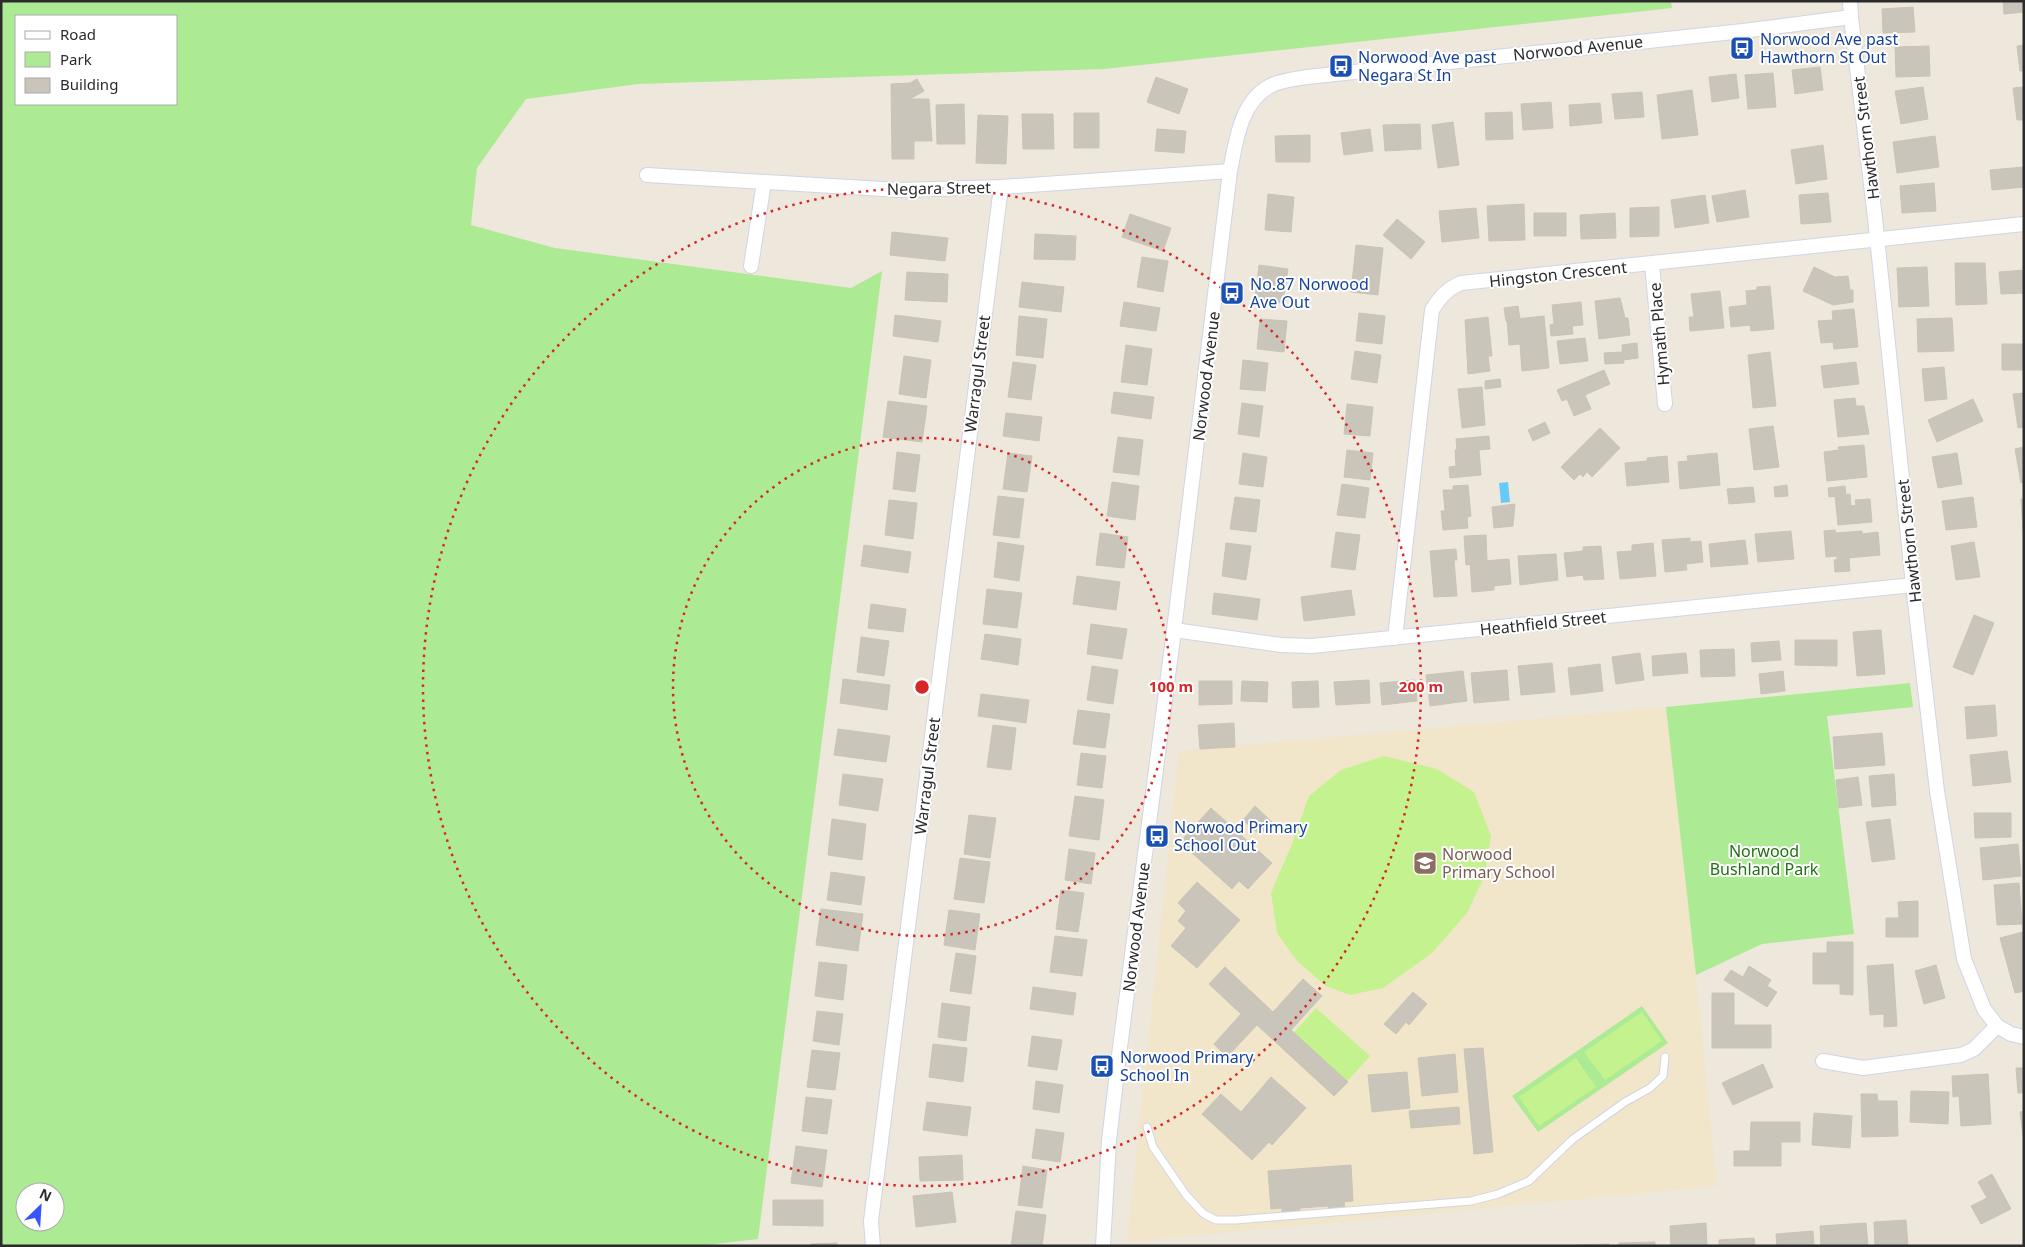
<svg xmlns="http://www.w3.org/2000/svg" width="2025" height="1247" viewBox="0 0 2025 1247" font-family="'Noto Sans',sans-serif">
<rect width="100%" height="100%" fill="#eee7dc"/>
<path fill="#f1e6ca" d="M1666 707 1696 975 1717 1186 1127 1242 1179 751Z"/>
<path fill="#adea94" fill-rule="evenodd" d="M1 1H1671L1672 8 1104 69 638 84 526 99 477 168 471 225 555 248 851 288 882 271 758 1239 698 1246H1ZM16 16H176V104H16ZM25 1192H55V1222H25Z
M1910 683 1913 707 1827 716 1854 934 1762 944 1696 975 1666 707Z
M1642 1006 1668 1043 1538 1132 1512 1096Z"/>
<path fill="#c3f28f" d="M1384 756 1437 769 1474 792 1491 836 1484 877 1467 913 1432 953 1383 988 1350 995 1326 986 1297 961 1277 933 1271 893 1292 844 1309 796 1341 770Z
M1316 1008 1370 1056 1345 1084 1291 1036Z
M1642 1012 1662 1041 1605 1080 1584 1052Z
M1576 1058 1596 1087 1539 1126 1519 1097Z"/>
<path fill="#66cbf9" d="M1508 482 1510 502 1501 503 1499 483Z"/>
<path fill="#c9c5bb" stroke="#cac4b5" d="M2003 1H2024V12L2004 14Z
M1913 7 1915 32 1883 33 1882 9Z
M2024 45V71H2020L2017 46Z
M1929 46 1930 76 1896 77 1895 47Z
M1820 67 1823 90 1795 94 1792 70Z
M1773 73 1776 107 1748 109 1745 75Z
M1736 74 1739 98 1712 102 1709 77Z
M1156 77 1188 89 1179 114 1147 102Z
M917 79 924 91 910 99H929L932 141H914V159H892L891 84 910 83Z
M1923 87 1928 119 1901 124 1895 91Z
M2024 87V120H2017L2013 88Z
M1692 90 1698 135 1662 139 1657 95Z
M1642 92 1644 117 1615 119 1612 94Z
M1551 102 1553 128 1523 130 1521 104Z
M1600 103 1602 123 1570 126 1569 105Z
M964 104 965 144H937L936 105Z
M1512 112 1513 139 1486 140 1485 113Z
M1074 113H1099V148H1074Z
M1022 114H1053L1054 149H1023Z
M978 115 1008 116 1006 164 976 163Z
M1453 122 1459 165 1438 168 1432 125Z
M1420 124 1421 149 1385 151 1383 125Z
M1157 129 1186 131 1184 153 1155 151Z
M1370 129 1373 151 1344 155 1341 133Z
M1310 135V162H1276L1275 136Z
M1935 136 1939 167 1897 173 1893 142Z
M1823 145 1827 179 1796 184 1791 150Z
M2024 167V187L1992 190 1990 170Z
M1934 183 1936 211 1902 213 1900 186Z
M1745 190 1749 217 1717 222 1712 196Z
M1828 193 1831 222 1801 224 1799 195Z
M1268 194 1294 197 1291 232 1265 230Z
M1705 195 1709 223 1675 228 1671 200Z
M1524 204 1525 240 1489 241 1487 206Z
M1659 207V236L1630 237V208Z
M1476 208 1479 238 1442 242 1439 211Z
M1534 213H1566V236H1534Z
M1615 213 1616 238 1581 239 1580 215Z
M1130 214 1171 228 1163 251 1122 237Z
M1397 219 1425 242 1411 259 1383 235Z
M892 232 948 238 945 261 890 255Z
M1035 234 1076 236 1075 260 1034 259Z
M1356 245 1383 248 1378 295 1351 292Z
M1142 257 1168 261 1163 292 1137 287Z
M1955 263H1985L1987 304 1956 305Z
M1259 265 1288 269 1283 303 1255 299Z
M1814 267 1835 277 1848 276 1850 290H1853V302L1833 305 1803 291Z
M1927 267 1929 306 1899 307 1897 268Z
M2024 270V293L2001 294 1999 272Z
M907 272 948 274 947 302 905 300Z
M1022 282 1064 287 1061 312 1019 307Z
M1770 286 1774 329 1751 331 1750 325 1731 327 1729 307 1747 305 1746 291 1757 290V287Z
M1720 291 1724 328 1690 331 1689 317H1694L1691 294Z
M1620 298 1625 318H1628L1630 335 1599 339 1595 301Z
M1124 302 1160 308 1156 331 1120 326Z
M1581 302 1583 325 1572 326 1573 334 1551 336 1550 325 1554 324 1552 305Z
M1518 306 1520 319 1506 321 1504 308Z
M1854 309 1858 347 1834 349 1833 342 1821 343 1818 321 1833 320 1832 311Z
M1359 313 1385 316 1382 344 1356 341Z
M895 315 941 321 938 342 893 336Z
M1019 316 1047 319 1043 358 1016 355Z
M1544 316 1549 368 1522 371 1520 344 1509 345 1507 320Z
M1488 317 1492 356H1488L1490 371 1468 374 1465 320Z
M1952 318 1954 351 1918 352 1917 319Z
M1260 319 1287 321 1284 352 1257 349Z
M1585 338 1588 361 1560 364 1557 341Z
M1637 343 1638 358 1623 360 1622 345Z
M2002 344H2024V370H2002Z
M1126 345 1152 349 1147 385 1121 382Z
M1355 351 1381 355 1377 383 1351 379Z
M1623 352 1624 363 1605 364 1604 353Z
M1770 352 1776 406 1753 408 1748 355Z
M904 356 931 360 926 398 899 394Z
M1243 360 1268 363 1265 391 1240 389Z
M1013 362 1036 365 1031 400 1008 397Z
M1856 362 1859 384 1824 388 1821 366Z
M1944 367 1947 399 1925 401 1922 369Z
M1604 370 1610 384 1585 395 1591 409 1574 416 1567 399 1562 401 1557 390Z
M1500 379 1501 387 1485 389V381Z
M1482 387 1485 425 1462 428 1458 389Z
M1114 392 1154 397 1151 419 1111 413Z
M2024 393V427L2018 428 2013 394Z
M1855 398 1856 406H1864L1869 434 1838 437 1834 400Z
M1973 399 1983 421 1937 442 1928 420Z
M888 401 927 406 922 442 883 437Z
M1242 403 1263 406 1259 437 1238 434Z
M1347 404 1373 407 1370 436 1344 434Z
M1006 413 1042 417 1039 441 1003 436Z
M1545 422 1550 433 1533 441 1528 430Z
M1773 426 1779 467 1754 470 1749 429Z
M1600 428 1620 448 1592 477 1587 472 1583 477 1580 474 1574 480 1561 467Z
M1489 436 1490 449 1479 450 1481 475 1450 478 1449 467 1456 466 1455 450H1457L1456 439Z
M1118 437 1143 440 1139 475 1113 472Z
M1864 445 1867 477 1827 481 1824 452 1839 450 1838 447Z
M2024 447V482L2021 483 2015 449Z
M1347 450 1373 453 1370 480 1344 477Z
M897 452 920 455 915 492 893 489Z
M1008 453 1032 456 1027 492 1003 489Z
M1243 453 1267 457 1263 487 1239 484Z
M1717 453 1720 485 1680 489 1678 462 1688 461 1687 456Z
M1957 453 1962 484 1938 488 1932 457Z
M1667 456 1669 482 1627 486 1625 463 1647 461V458Z
M1112 482 1139 486 1135 520 1107 516Z
M1342 484 1369 488 1365 518 1337 515Z
M1468 485 1471 516 1467 517 1468 528 1443 530 1441 511H1445L1443 490H1453V486Z
M1787 485 1788 496 1775 497 1774 487Z
M1845 486 1846 495 1829 497 1828 488Z
M1753 487 1755 502 1729 504 1727 489Z
M1850 494 1851 506 1856 505 1855 500 1870 499 1872 522 1838 525 1835 496Z
M998 496 1024 499 1019 538 993 535Z
M1235 497 1260 500 1256 532 1230 529Z
M1973 497 1977 527 1946 530 1942 501Z
M2021 499H2024V531H2023Z
M889 500 917 503 913 539 885 535Z
M1515 504 1513 526 1494 528 1492 507Z
M1835 530 1836 533 1862 531V534L1878 532 1880 555 1837 559V556L1826 557 1824 531Z
M1791 531 1794 559 1758 562 1755 534Z
M1336 532 1360 535 1355 570 1331 567Z
M1100 533 1128 537 1124 568 1096 565Z
M1486 535 1487 561 1470 562 1471 564 1466 565 1464 536Z
M1690 538V542L1701 541 1703 562 1686 564 1687 570 1665 572 1662 540Z
M1745 540 1748 564 1711 567 1709 544Z
M998 542 1024 546 1019 581 994 577Z
M1974 542 1980 577 1956 580 1951 546Z
M1226 543 1251 546 1246 580 1222 576Z
M1653 543 1656 576 1620 579 1617 552 1632 551V545Z
M864 545 911 552 908 573 861 566Z
M1601 546 1604 579 1584 580 1583 575 1567 577 1564 553 1583 551V547Z
M1456 549 1457 560H1454L1457 596 1434 597 1430 551Z
M1556 554 1558 580 1520 585 1518 556Z
M1849 558 1850 571 1835 572 1834 560Z
M1509 559 1511 584 1494 586V590L1472 592 1470 562Z
M1077 576 1120 582 1116 610 1073 604Z
M987 589 1022 593 1017 628 983 624Z
M1351 590 1355 615 1304 621 1301 597Z
M1214 593 1260 599 1257 620 1212 614Z
M871 604 906 609 903 632 868 628Z
M1974 615 1994 623 1973 675 1953 667Z
M1091 624 1127 629 1122 659 1087 654Z
M1881 630 1885 674 1857 676 1853 632Z
M985 634 1021 639 1018 665 981 659Z
M861 637 889 641 884 676 857 672Z
M1795 640H1837V666L1795 665Z
M1779 641 1781 660 1752 662 1751 643Z
M1734 649 1735 676 1701 677 1700 650Z
M1640 653 1644 680 1616 684 1612 657Z
M1686 653 1688 673 1653 676 1652 656Z
M1552 663 1555 692 1521 695 1518 666Z
M1600 664 1603 691 1571 695 1568 668Z
M1092 666 1118 670 1113 704 1087 700Z
M1507 670 1509 700 1474 703 1471 673Z
M1463 671 1467 701 1430 706 1426 675Z
M1783 671 1785 691 1761 694 1759 674Z
M843 679 890 685 887 710 840 703Z
M1369 680 1370 703 1336 705 1334 682Z
M1415 680 1417 701 1382 705 1380 683Z
M1199 681H1232V704L1199 705Z
M1242 681 1268 682 1267 702 1241 701Z
M1318 681 1319 707 1293 708 1292 682Z
M981 694 1029 700 1026 723 978 716Z
M1995 705 1997 736 1967 739 1965 707Z
M1078 710 1110 714 1105 748 1073 744Z
M1234 723 1235 747 1200 749 1198 725Z
M993 725 1016 728 1011 770 987 767Z
M838 729 890 736 886 762 834 755Z
M1882 733 1885 765 1835 769 1833 737Z
M2007 751 2011 782 1973 786 1970 755Z
M1081 753 1106 756 1102 788 1077 785Z
M843 774 883 779 878 811 839 805Z
M1894 774 1896 805 1872 807 1869 776Z
M1858 777 1862 805 1839 808 1836 780Z
M1075 796 1104 800 1099 840 1069 836Z
M1255 806 1272 822 1260 835 1243 820Z
M1211 808 1272 863 1248 889 1239 881 1232 889 1180 842Z
M1974 813H2011V837L1975 838Z
M969 815 996 818 990 858 964 854Z
M832 819 866 824 862 860 828 855Z
M1890 819 1895 859 1872 862 1866 822Z
M2018 844 2021 876 1983 880 1980 848Z
M1069 849 1095 853 1091 884 1065 880Z
M960 858 990 862 984 903 954 899Z
M831 872 865 877 861 905 827 900Z
M1197 882 1240 920 1197 968 1171 946 1186 928 1178 921 1186 911 1178 903Z
M2019 883 2022 924 1997 925 1994 885Z
M1061 890 1084 893 1078 932 1056 929Z
M1918 901V937H1886V918H1899L1898 902Z
M821 909 863 914 858 951 816 945Z
M949 910 980 914 975 950 944 945Z
M2023 932 2024 991 2015 993 2000 938Z
M1055 936 1087 940 1082 976 1050 972Z
M1827 942H1853V995L1840 994V984H1813V953H1827Z
M956 953 976 956 971 994 950 991Z
M819 962 847 965 843 1000 815 996Z
M1893 964 1897 1026 1884 1027V1014L1870 1015 1867 966Z
M1936 965 1945 998 1924 1004 1915 971Z
M1749 966 1771 980 1767 986 1777 992 1767 1007 1724 980 1731 970 1743 977Z
M1225 967 1273 1012 1303 979 1322 996 1291 1030 1348 1082 1334 1096 1257 1025 1227 1057 1214 1044 1241 1014 1209 984Z
M1033 987 1076 993 1073 1015 1030 1009Z
M1413 992 1427 1004 1409 1025 1406 1022 1396 1034 1384 1024Z
M1712 993H1734V1025H1771V1048H1712Z
M942 1003 970 1007 966 1041 938 1037Z
M817 1011 843 1014 839 1045 813 1041Z
M1032 1036 1062 1040 1057 1070 1028 1066Z
M933 1044 967 1048 963 1082 929 1077Z
M1483 1048 1493 1152 1474 1154 1464 1049Z
M812 1050 840 1053 835 1090 807 1087Z
M1455 1054 1458 1092 1422 1096 1418 1058Z
M1763 1064 1773 1087 1733 1105 1722 1083Z
M2016 1068H2024V1093H2018Z
M1407 1072 1410 1108 1372 1112 1368 1075Z
M1988 1074 1991 1124 1961 1126 1959 1096 1953 1097 1952 1076Z
M1271 1077 1306 1108 1272 1145 1269 1142 1252 1160 1202 1114 1221 1094 1241 1112Z
M1036 1081 1063 1085 1059 1113 1033 1109Z
M1911 1091 1949 1092 1948 1124 1910 1122Z
M1861 1094H1877L1878 1101H1897L1898 1136 1862 1137Z
M806 1097 832 1100 827 1134 802 1131Z
M927 1102 971 1107 967 1136 923 1130Z
M1459 1107 1460 1124 1411 1128 1409 1111Z
M2024 1111V1134L2023 1135 2020 1112Z
M1814 1113 1852 1116 1850 1148 1812 1145Z
M1751 1122H1800V1142H1781V1166H1734V1151H1750Z
M1036 1129 1064 1133 1060 1162 1032 1158Z
M796 1146 827 1150 822 1187 791 1183Z
M962 1155 963 1180 920 1181 919 1157Z
M1351 1165 1353 1201 1344 1202 1345 1209 1329 1210 1328 1206 1300 1208V1214L1282 1215V1208L1271 1209 1268 1171Z
M1023 1166 1047 1170 1042 1208 1018 1205Z
M1992 1174 2011 1209 1981 1224 1971 1206 1987 1198 1978 1182Z
M952 1192 956 1222 916 1227 913 1196Z
M773 1200H823V1226L773 1225Z
M1016 1211 1046 1215 1042 1246H1011Z
M1906 1220 1908 1246H1875L1874 1222Z
M1706 1223 1707 1246H1671L1670 1226Z
M1866 1223 1868 1246H1821L1820 1226Z
M1813 1231 1814 1246H1777L1776 1234Z
M1754 1238 1755 1246H1719V1240Z
M1655 1242V1246H1619V1243Z
M837 1243V1246H811V1244Z
M1609 1244V1246H1576V1245Z"/>
<g fill="none" stroke-linecap="round" stroke-linejoin="round">
<g stroke="#d1d4e5" stroke-width="9">
<path id="lane" d="M1147 1127 1153 1147 1186 1195 1199 1209 1204 1214 1216 1220H1236L1471 1201 1498 1194 1529 1181 1573 1139 1625 1102 1650 1088 1663 1076 1665 1057"/>
</g>
<g stroke="#d1d4e5" stroke-width="16">
<path id="street" d="M1851 17 1875 218 1913 585 1937 791 1964 959 1984 1009 1997 1026 2011 1034 2024 1037
M647 175 899 190 1001 187 1230 171
M1652 264 1665 404
M751 266 764 182
M1174 630 1281 645 1312 646 1913 585
M1395 638 1432 310C1440 297 1447 289 1461 283L2024 224
M1823 1061 1863 1068 1961 1055 1974 1049 1997 1026
M873 1246 871 1221 1001 187
M1103 1246 1109 1141 1118 1063 1174 630 1230 171C1236 142 1240 102 1270 86 1281 80 1295 79 1307 77L1743 31 1851 17 1850 1"/>
</g>
<use href="#lane" stroke="#fff" stroke-width="7"/>
<use href="#street" stroke="#fff" stroke-width="14"/>
</g>
<g fill="none" stroke="#d62828" stroke-width="2.5" stroke-dasharray="2.5 5">
<circle cx="922" cy="687" r="249"/>
<circle cx="922" cy="687" r="499"/>
</g>
<defs>
<g id="bus-square" transform="scale(1.25)"><rect x="-9" y="-9" width="18" height="18" rx="4" fill="#1a4fb4" stroke="#fff"/><path d="M-5-6H5V4H4V6H2V4H-2V6H-4V4H-5ZM-3.5-4V0h7V-4ZM-3.5 1.2v1.5H-2V1.2ZM2 1.2v1.5H3.5V1.2Z" fill="#fff"/></g>
<g id="school-square" transform="scale(1.25)"><rect x="-9" y="-9" width="18" height="18" rx="4" fill="#8d6e63" stroke="#fff"/><path d="M0-5L7-2L0 1L-7-2ZM-4 1L0 2.5L4 1V4Q0 6-4 4Z" fill="#fff"/></g>
</defs>
<g fill-rule="evenodd">
<use href="#bus-square" x="1742" y="48"/>
<use href="#bus-square" x="1341" y="66"/>
<use href="#bus-square" x="1232" y="293"/>
<use href="#bus-square" x="1157" y="836"/>
<use href="#school-square" x="1425" y="863"/>
<use href="#bus-square" x="1102" y="1066"/>
</g>
<g text-anchor="middle" dominant-baseline="central" stroke-width="4" stroke-linejoin="round" paint-order="stroke">
<g font-size="16" fill="#164399" stroke="#fff" text-anchor="start">
<text x="1760" y="39">Norwood Ave past<tspan x="1760" dy="18">Hawthorn St Out</tspan></text>
<text x="1358" y="57">Norwood Ave past<tspan x="1358" dy="18">Negara St In</tspan></text>
<text x="1250" y="284">No.87 Norwood<tspan x="1250" dy="18">Ave Out</tspan></text>
<text x="1174" y="827">Norwood Primary<tspan x="1174" dy="18">School Out</tspan></text>
<text x="1120" y="1057">Norwood Primary<tspan x="1120" dy="18">School In</tspan></text>
</g>
<g font-size="16" fill="#2b2b2b" stroke="#fff">
<text transform="translate(1578 48) rotate(-6)">Norwood Avenue</text>
<text transform="translate(1866 138) rotate(-97)">Hawthorn Street</text>
<text transform="translate(939 188) rotate(-1)">Negara Street</text>
<text transform="translate(1558 274) rotate(-6)">Hingston Crescent</text>
<text transform="translate(1659 334) rotate(-95)">Hymath Place</text>
<text transform="translate(977 374) rotate(-83)">Warragul Street</text>
<text transform="translate(1206 376) rotate(-83)">Norwood Avenue</text>
<text transform="translate(1909 541) rotate(-96)">Hawthorn Street</text>
<text transform="translate(1543 623) rotate(-6)">Heathfield Street</text>
<text transform="translate(927 776) rotate(-83)">Warragul Street</text>
<text transform="translate(1136 927) rotate(-83)">Norwood Avenue</text>
</g>
<g font-size="16" fill="#227014" stroke="#fff">
<text x="1764" y="851">Norwood<tspan x="1764" dy="18">Bushland Park</tspan></text>
</g>
<g font-size="16" fill="#785e54" stroke="#fff" text-anchor="start">
<text x="1442" y="854">Norwood<tspan x="1442" dy="18">Primary School</tspan></text>
</g>
</g>
<circle cx="922" cy="687" r="8" fill="#d62828" stroke="#fff" stroke-width="2.5"/>
<g font-size="15" text-anchor="middle" font-weight="bold" fill="#d62828" stroke="#fff" stroke-width="4" stroke-linejoin="round" paint-order="stroke">
<text x="1171" y="692">100 m</text>
<text x="1421" y="692">200 m</text>
</g>
<rect width="2025" height="1247" fill="none" stroke="#2b2b2b" stroke-width="5"/>
<rect x="15" y="15" width="162" height="90" fill="#ffffff" stroke="#aaaaaa"/>
<rect x="25" y="31" width="25" height="8" fill="#ffffff" stroke="#aaaaaa"/>
<text x="60" y="40" font-size="15" fill="#2b2b2b">Road</text>
<rect x="25" y="52" width="25" height="15" fill="#adea94" stroke="#aaaaaa"/>
<text x="60" y="65" font-size="15" fill="#2b2b2b">Park</text>
<rect x="25" y="78" width="25" height="15" fill="#c9c5bb" stroke="#aaaaaa"/>
<text x="60" y="90" font-size="15" fill="#2b2b2b">Building</text>
<g transform="translate(40 1207) rotate(25)"><circle r="24" fill="#ffffff" stroke="#aaaaaa"/>
<path d="M0-4L9 19L0 12L-9 19Z" fill="#3854ff"/>
<text y="-8" font-size="14" font-weight="bold" text-anchor="middle" fill="#2b2b2b">N</text>
</g>
</svg>
